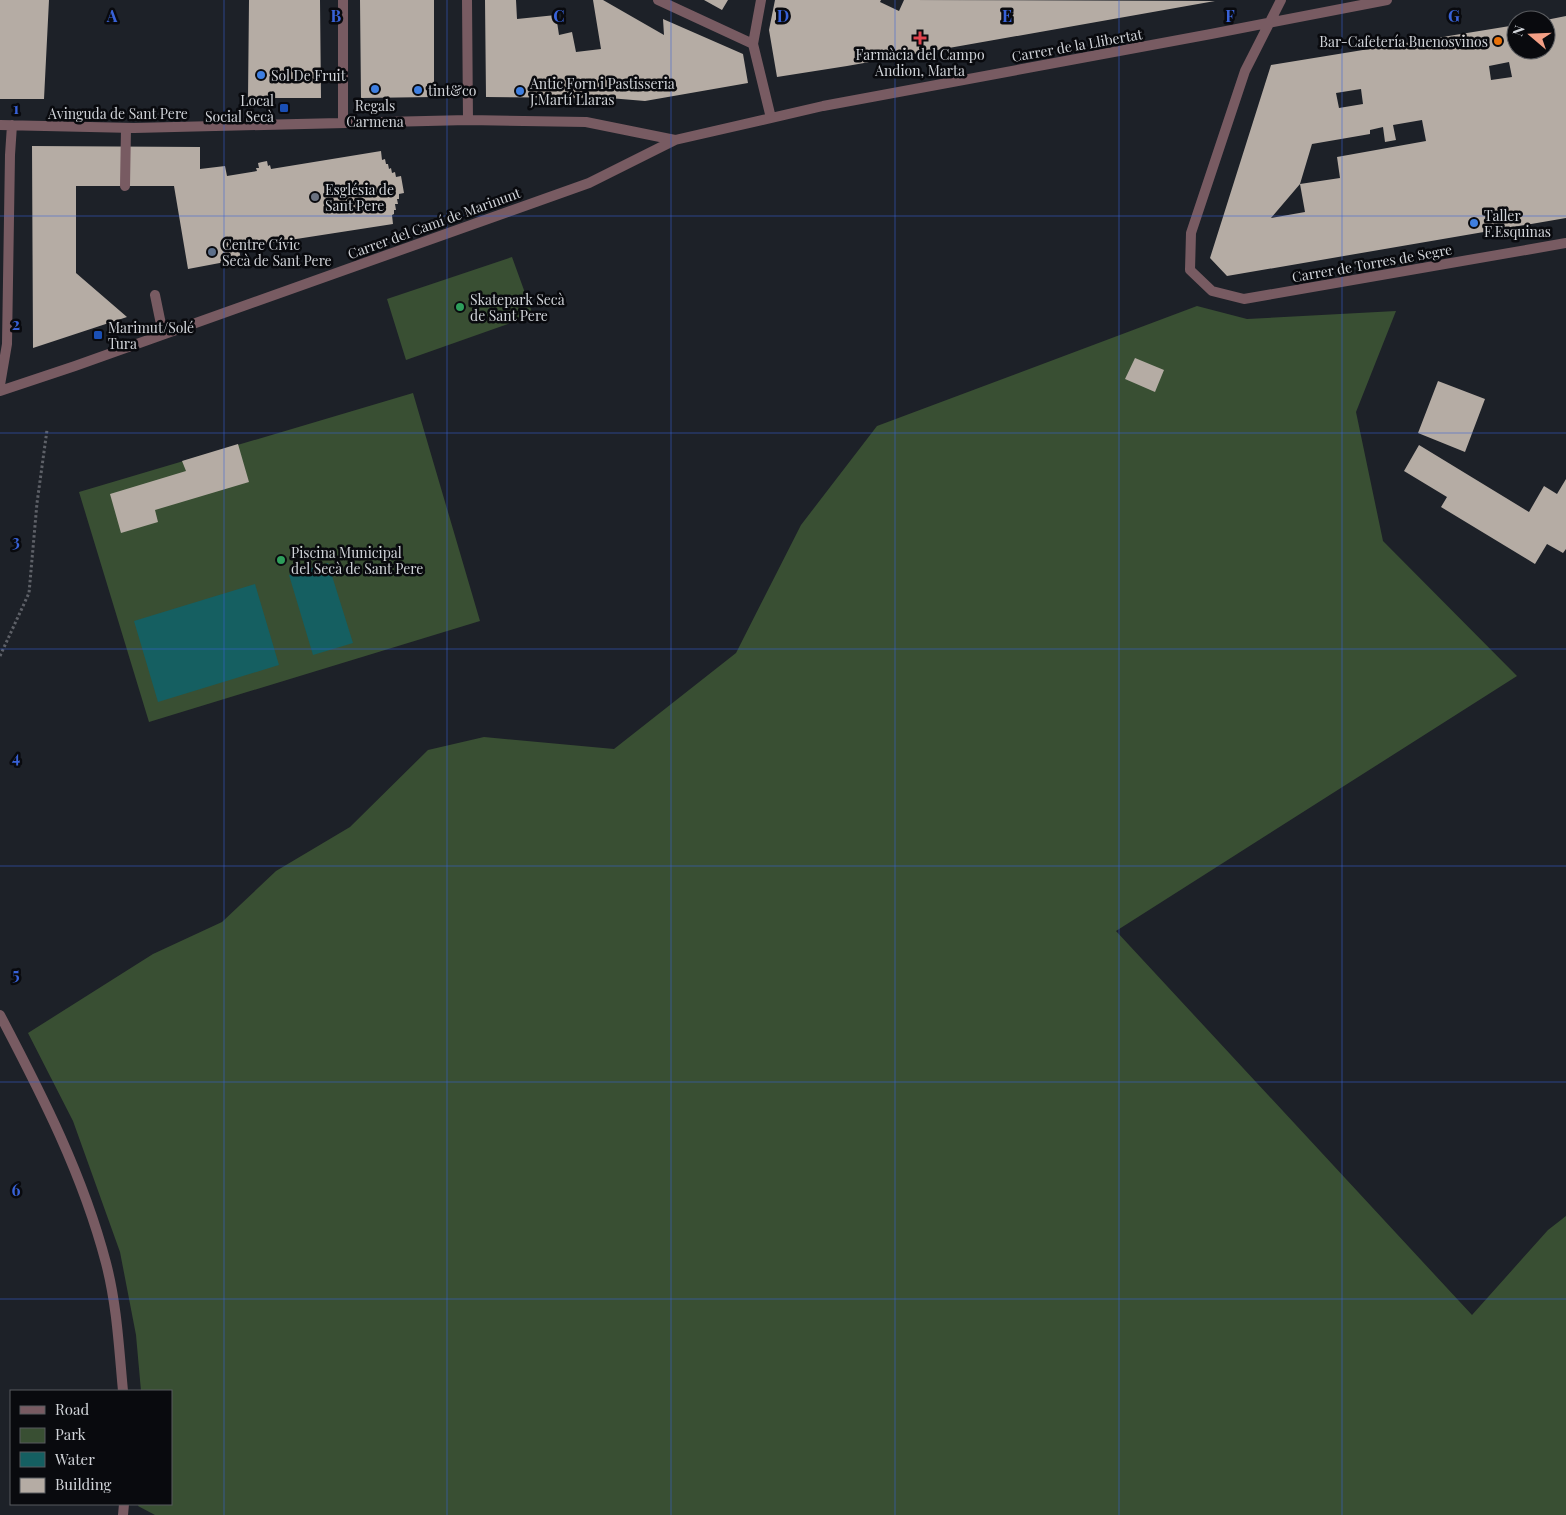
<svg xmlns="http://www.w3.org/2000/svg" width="1566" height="1515" viewBox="0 0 1566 1515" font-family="'Playfair Display',serif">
<rect width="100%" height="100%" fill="#1d2128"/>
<path fill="#394f33" d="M512 257 533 315 406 360 387 299Z
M1197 306 1247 319 1396 311 1356 412 1383 541 1517 676 1116 931 1472 1315 1548 1230 1566 1216V1515H155L138 1506 139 1504H171V1391H141L136 1335 120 1252 73 1121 28 1033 153 954 222 922 276 871 350 827 428 750 484 737 614 749 736 653 801 525 877 426Z
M413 393 480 621 149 722 79 492Z"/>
<path fill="#155f61" d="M328 563 353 643 313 655 289 575Z
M255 584 279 665 158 702 134 621Z"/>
<path fill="#b5aca4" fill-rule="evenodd" d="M0 0H49L44 99H0Z
M249 0H320L321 98H248Z
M360 0H434V97L361 98Z
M485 0H516L517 19 556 15 559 35 572 32 576 52 601 49 593 0H603L664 35 663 19 743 54 748 83 645 101 609 98 486 97Z
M704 0H728L722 10Z
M775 0H881L880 2 899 11 904 0 1215 1 847 66 777 77 769 30Z
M1566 16V218L1227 276 1210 258 1271 65 1516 25V50H1546V20ZM1509 62 1512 77 1491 80 1489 66ZM1361 89 1363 104 1339 108 1336 93ZM1422 120 1426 141 1337 157 1340 178 1300 184 1305 212 1271 218 1300 184 1312 144 1370 134V130L1383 127 1385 142 1396 140 1393 125Z
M32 146 200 147V169L225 166 227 176 257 171 256 168H259L258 163 262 162 267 161 268 166 270 165 271 169 381 151 382 160 385 159 386 164H388L389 169 391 168 392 173 395 172 396 177 401 176 404 193 399 194V199H397L398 204H395L396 210H394V214L392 215 393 224 264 244 263 241 238 245 241 259 188 269 174 186H76V273L127 317 33 348Z
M1135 358 1164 370 1155 392 1125 379Z
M1438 381 1485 399 1465 452 1418 433Z
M238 444 249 482 155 510 158 522 121 533 110 494 186 471 182 461Z
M1419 445 1529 512 1544 486 1557 494 1566 479V549L1563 553 1547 544 1535 564 1441 507 1447 497 1404 471Z"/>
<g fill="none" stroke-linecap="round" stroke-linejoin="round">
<path stroke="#5e6168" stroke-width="3" stroke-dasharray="2.5 2.5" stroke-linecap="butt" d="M0 656 29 593 37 503 47 430"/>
<path stroke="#785b62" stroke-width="10" d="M467 0 468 120
M658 0 753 44
M761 0 753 44 771 118
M1281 0 1245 71 1191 233 1190 270 1212 291 1244 299 1566 243
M343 123V0
M0 125 134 128 468 120 586 122 675 140 823 106 1211 34 1387 0
M125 186 126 128
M155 295 163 334
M0 385 7 344 10 155 12 125
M0 391 75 366 589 183 675 140
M0 1015C42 1095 83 1175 106 1263 117 1305 119 1349 123 1391
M123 1515 124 1504"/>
</g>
<path fill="none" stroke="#3862d8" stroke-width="1" stroke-opacity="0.55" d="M224 0V1515M447 0V1515M671 0V1515M895 0V1515M1119 0V1515M1342 0V1515M0 216H1566M0 433H1566M0 649H1566M0 866H1566M0 1082H1566M0 1299H1566"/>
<path fill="#e0444e" stroke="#090a0e" stroke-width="2" d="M917.5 30.5h5v5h5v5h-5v5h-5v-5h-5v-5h5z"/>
<circle fill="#e8710a" stroke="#090a0e" stroke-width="2" cx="1498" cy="41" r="5"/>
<g fill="#3f7fe0" stroke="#090a0e" stroke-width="2">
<circle cx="261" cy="75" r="5"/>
<circle cx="375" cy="89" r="5"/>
<circle cx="418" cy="90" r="5"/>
<circle cx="520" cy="91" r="5"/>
<circle cx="1474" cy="223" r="5"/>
</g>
<g fill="#1a4fb4" stroke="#090a0e" stroke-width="2">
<rect x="279" y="103" width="10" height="10" rx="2.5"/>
<rect x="93" y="330" width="10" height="10" rx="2.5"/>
</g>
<circle fill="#6b7280" stroke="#090a0e" stroke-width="2" cx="315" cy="197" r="5"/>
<circle fill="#5c6f8a" stroke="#090a0e" stroke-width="2" cx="212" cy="252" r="5"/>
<g fill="#2e9e5b" stroke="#090a0e" stroke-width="2">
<circle cx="460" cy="307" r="5"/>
<circle cx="281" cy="560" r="5"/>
</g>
<g text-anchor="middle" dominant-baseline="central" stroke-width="5" stroke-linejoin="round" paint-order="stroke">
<g font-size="14" fill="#d1d4d9" stroke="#090a0e" text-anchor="start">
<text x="1488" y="41" text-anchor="end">Bar-Cafetería Buenosvinos</text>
<text x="920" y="54" text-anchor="middle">Farmàcia del Campo<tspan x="920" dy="16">Andion, Marta</tspan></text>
<text x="271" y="75">Sol De Fruit</text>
<text x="530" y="83">Antic Forn i Pastisseria<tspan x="530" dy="16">J.Martí Llaras</tspan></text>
<text x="428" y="90">tint&amp;co</text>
<text x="274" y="100" text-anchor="end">Local<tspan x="274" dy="16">Social Secà</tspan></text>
<text x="375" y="105" text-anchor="middle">Regals<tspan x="375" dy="16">Carmena</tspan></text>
<text x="325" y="189">Església de<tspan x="325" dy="16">Sant Pere</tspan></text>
<text x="1484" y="215">Taller<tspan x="1484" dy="16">F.Esquinas</tspan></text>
<text x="222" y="244">Centre Cívic<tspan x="222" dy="16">Secà de Sant Pere</tspan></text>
<text x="470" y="299">Skatepark Secà<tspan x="470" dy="16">de Sant Pere</tspan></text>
<text x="108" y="327">Marimut/Solé<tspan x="108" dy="16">Tura</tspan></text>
<text x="291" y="552">Piscina Municipal<tspan x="291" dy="16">del Secà de Sant Pere</tspan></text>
</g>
<g font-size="14" fill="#d1d4d9" stroke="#090a0e">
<text transform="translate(1077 45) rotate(-10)">Carrer de la Llibertat</text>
<text x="118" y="113">Avinguda de Sant Pere</text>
<text transform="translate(434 223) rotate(-20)">Carrer del Camí de Marinunt</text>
<text transform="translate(1372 263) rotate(-10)">Carrer de Torres de Segre</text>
</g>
</g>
<g font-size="16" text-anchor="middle" font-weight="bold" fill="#3862d8" stroke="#090a0e" stroke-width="5" stroke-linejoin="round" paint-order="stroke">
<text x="112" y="22">A</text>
<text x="336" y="22">B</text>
<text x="559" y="22">C</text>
<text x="783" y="22">D</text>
<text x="1007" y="22">E</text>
<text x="1230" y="22">F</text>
<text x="1454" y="22">G</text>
<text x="16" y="114">1</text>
<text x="16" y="330">2</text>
<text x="16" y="547">3</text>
<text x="16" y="763">4</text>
<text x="16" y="980">5</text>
<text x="16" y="1196">6</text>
</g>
<rect x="10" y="1390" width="162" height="115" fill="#090a0e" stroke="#595b5f"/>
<rect x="20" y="1406" width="25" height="8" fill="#785b62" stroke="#595b5f"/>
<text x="55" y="1415" font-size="15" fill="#d1d4d9">Road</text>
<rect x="20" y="1428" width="25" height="15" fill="#394f33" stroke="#595b5f"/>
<text x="55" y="1440" font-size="15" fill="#d1d4d9">Park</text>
<rect x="20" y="1452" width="25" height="15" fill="#155f61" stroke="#595b5f"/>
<text x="55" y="1465" font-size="15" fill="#d1d4d9">Water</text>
<rect x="20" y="1478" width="25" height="15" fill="#b5aca4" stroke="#595b5f"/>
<text x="55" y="1490" font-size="15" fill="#d1d4d9">Building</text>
<g transform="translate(1531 35) rotate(289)"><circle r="24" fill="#090a0e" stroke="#595b5f"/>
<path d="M0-4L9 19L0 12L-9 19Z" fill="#f39f85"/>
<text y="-8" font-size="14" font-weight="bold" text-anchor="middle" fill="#d1d4d9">N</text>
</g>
</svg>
